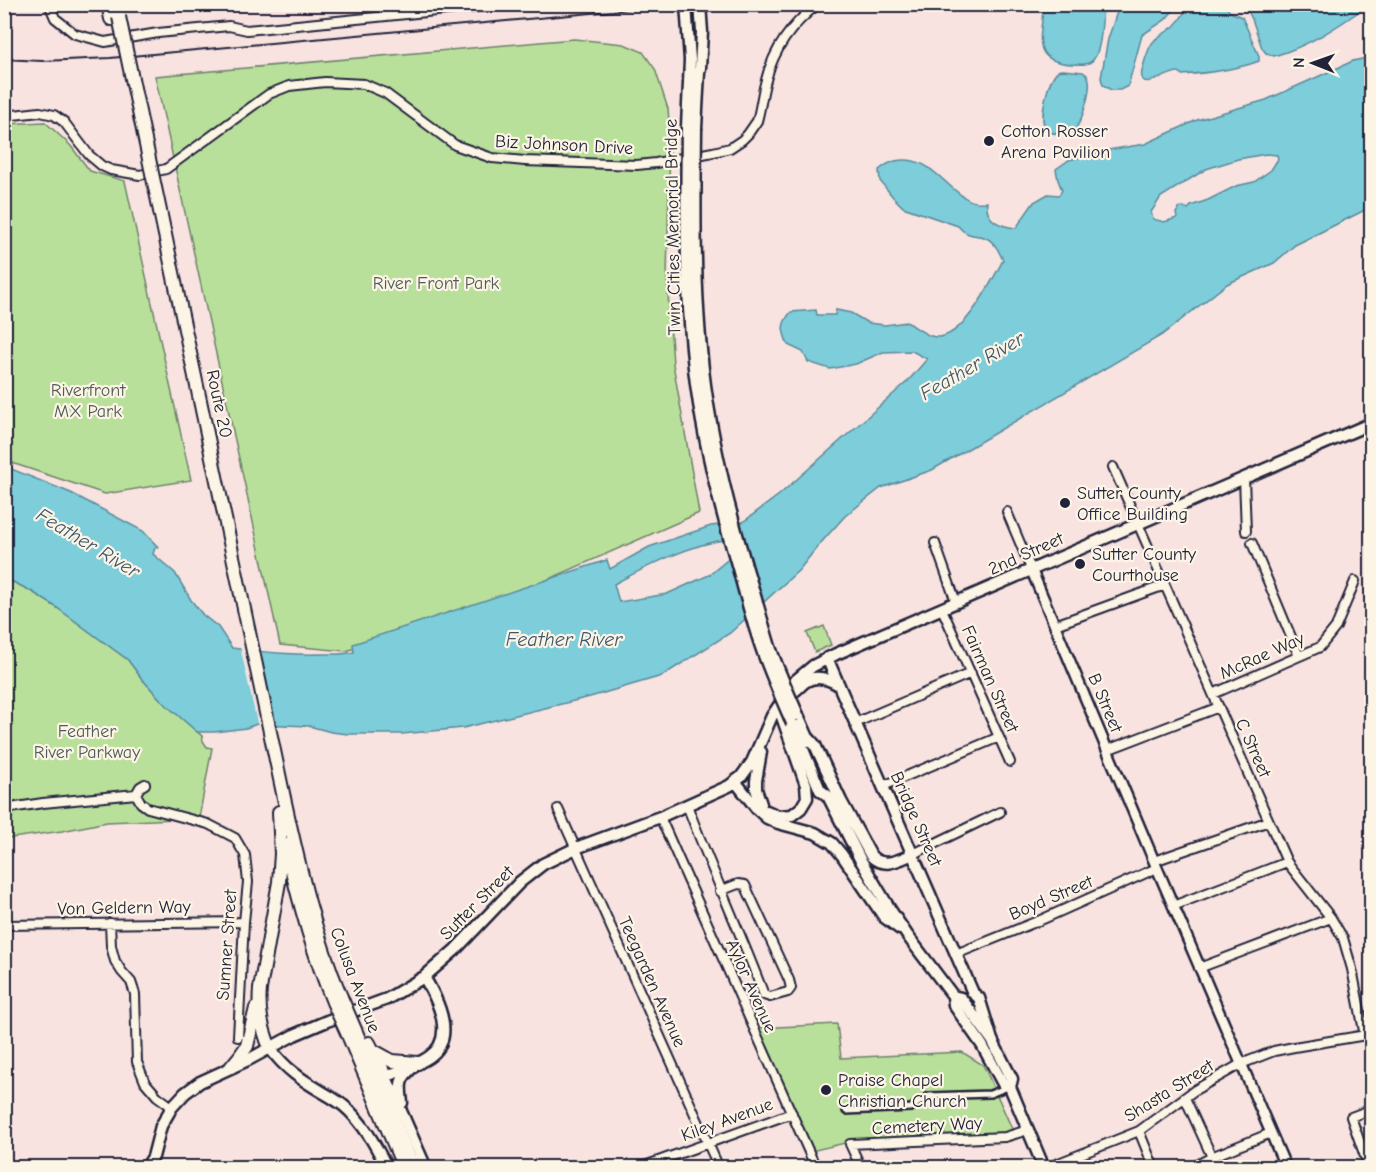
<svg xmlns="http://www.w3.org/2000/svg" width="1376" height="1172" viewBox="0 0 1376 1172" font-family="'Comic Neue',sans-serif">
<rect width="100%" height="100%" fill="#f8e3e0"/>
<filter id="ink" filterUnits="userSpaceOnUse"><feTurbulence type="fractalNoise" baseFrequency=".0167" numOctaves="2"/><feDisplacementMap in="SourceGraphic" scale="12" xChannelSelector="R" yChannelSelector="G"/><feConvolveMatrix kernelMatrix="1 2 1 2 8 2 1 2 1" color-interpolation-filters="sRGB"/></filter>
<g filter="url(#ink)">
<path fill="#b9e09b" stroke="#6e816b" stroke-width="1.5" d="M574 39 624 44 643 52 655 69 668 109 670 133 667 279 673 364 699 513 488 606 346 651 280 645 155 76Z
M45 122 70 145 90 171 125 181 191 480 105 494 15 464 5 459V124Z
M5 578 31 591 56 607 128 660 142 679 163 702 202 736 203 741 207 747 212 748 199 818 107 822 62 831 5 839Z
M824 626 831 645 815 652 807 633Z
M837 1024 841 1058 962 1052 983 1065 988 1075 1013 1131 1005 1135 845 1143 811 1151 758 1028Z"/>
<path fill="#7ecdda" stroke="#59899a" stroke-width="1.5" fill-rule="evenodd" d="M1121 4 1178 5 1165 20 1142 35 1128 86 1120 90H1111L1103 85 1101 78 1108 39 1117 12Z
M1189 4 1229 5 1228 11 1242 17 1259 56V61C1236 70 1208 73 1182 75 1181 74 1180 72 1179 72 1171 70 1137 95 1142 71 1144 63 1148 47 1154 41 1158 36 1164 34 1169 30 1178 25 1184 14 1189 4Z
M1045 5H1103C1102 18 1102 50 1093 60 1088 66 1078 64 1071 64 1031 61 1041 39 1043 9Z
M1245 5H1368C1339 26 1309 46 1274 56L1266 53 1262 48 1252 19Z
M1371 57V207L1295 245 1274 263 1227 284 1162 335 932 470 881 488 845 516 818 546 799 570 730 633 662 676 590 697 463 728 402 734H348L331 732 309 726 257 724 246 728 214 732H197L163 702 142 679 128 660 56 607 31 591 5 578 4 466 71 493 143 531 158 547 155 548 153 554 175 573 191 600 203 615 218 627 232 648C262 652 291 655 321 654 332 654 344 655 354 652L353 644 607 560 610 569 649 547 711 526 743 522 779 495 908 381 927 359 912 351 883 352 856 364 830 369 808 362 803 352 788 345C782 330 780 325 791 312L816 310 817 315H835L836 310 851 313 868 323 885 325 907 322C914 326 922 333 931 336 960 346 992 281 1003 260 1000 254 997 247 993 243 982 231 970 241 958 226L903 207 893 197 880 181 879 170C885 165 888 163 895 161 927 154 941 182 964 197 971 202 979 203 987 202 985 221 1000 226 1016 228L1034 202 1048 194 1059 195 1062 190 1058 180 1056 169 1069 160 1102 151 1145 144 1197 120 1266 100 1353 61ZM1266 154 1277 155 1278 159 1271 170 1254 182 1236 186 1208 200 1191 206 1188 209 1180 207 1176 213 1177 218 1164 222 1153 219 1151 212 1161 197 1206 169 1238 159ZM729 539 734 549 726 561 709 575 667 594 619 602 614 584C650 565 688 545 729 539Z
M1063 70 1083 72C1087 75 1088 75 1089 80 1091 92 1082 123 1073 132 1066 133 1051 136 1046 129 1038 120 1048 77 1058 71 1059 70 1061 70 1063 70Z"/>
<path fill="#f8e3e0" d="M240 646 256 648 273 728 258 727Z"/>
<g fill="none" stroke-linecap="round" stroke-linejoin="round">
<g stroke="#22223b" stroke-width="10">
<path id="pedestrian" d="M846 1111 911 1108 929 1096 990 1094 1008 1087"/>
</g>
<g stroke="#22223b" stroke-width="12">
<path id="minor" d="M49 4 55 18 75 34 105 42 158 33 229 26 247 30 506 4
M4 116 40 112 54 115 64 122 89 155 102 166 111 170 140 175 166 169 269 94 289 86 325 82 364 84 385 93 455 145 492 158 525 161 637 165 656 163 713 152 730 148 742 140 748 134 757 121C761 107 762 93 766 80 774 48 792 24 818 4
M1113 467 1287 862 1331 918 1343 938 1352 969 1365 1036
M1244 478 1246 531
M1007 512 1031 569
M935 543 956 602
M1252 543 1299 656
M942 609 1010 762
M1055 625 1165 585
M1213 694 1320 647 1336 627 1355 581
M855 723 971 673
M1107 750 1219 707
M883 786 999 737
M136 794 141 803 148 808 208 824 235 838 245 855 248 882 244 922 238 1037
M687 805C711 869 740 931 764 995L770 997 788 992 791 988 789 980 745 885 738 884 720 891
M4 809 43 803 136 794 140 787 145 784
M558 809 719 1168
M660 817 816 1168
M913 854 1000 812
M1154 861 1269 821
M1173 906 1287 862
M110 923 111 946 115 961 122 972 131 982 135 994 137 1062 145 1082 157 1096 172 1107
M4 925 244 922
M956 954 1043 919 1157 868
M1199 968 1331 918
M1185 1098 1212 1157
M1139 1131 1154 1168
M639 1168 792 1113
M861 1168 850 1144 1005 1137 1028 1130
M1046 1168 1139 1131 1195 1090 1241 1064 1274 1051 1294 1047 1372 1034
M1191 1168 1216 1155 1271 1133
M1369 1168 1351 1117 1372 1109"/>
</g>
<g stroke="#22223b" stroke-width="14">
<path id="tertiary" d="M1031 569 1154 861 1286 1168"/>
</g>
<g stroke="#22223b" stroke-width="15">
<path id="secondary" d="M686 4 690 60 687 127
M696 128 699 72 700 68 702 32 700 4
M827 658 973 993 979 998 992 1040
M789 695C796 691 799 687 805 682 816 674 829 679 839 685
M798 715 810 742
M792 723 820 790 828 796 860 859 891 911 907 935 953 996 954 1005 982 1045 1003 1084 1010 1087 1044 1168
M807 736 815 745 841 801 871 856C884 869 899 860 913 854
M761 752 756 781V789L761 804
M735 781 757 809 767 818 778 823 815 833 832 843 842 855 884 917 900 929
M767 811 778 816 792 815 801 808 807 798 806 785 781 714
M424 977C438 1000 457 1038 429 1057 416 1066 400 1070 386 1077L426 1168
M953 996 961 998 992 1040 1012 1079 1010 1087
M270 1048C285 1069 302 1080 324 1093 331 1097 338 1101 344 1106 363 1122 376 1146 387 1168
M402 1103C400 1085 398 1080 413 1067
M146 1168 153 1157 161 1126 172 1107 185 1093 200 1082 248 1060 294 1035 327 1021 387 999 424 977 455 950 520 882 543 864 576 848 660 817 729 786 741 777 752 762 772 716 796 680 813 666 836 654 1372 423"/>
</g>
<g stroke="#22223b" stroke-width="16">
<path id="trunk" d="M108 4 111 19
M284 798C299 866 314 933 341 997
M286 845C298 899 312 951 333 1002
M356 1032 414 1168
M348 1035 404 1168
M369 1043 386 1077
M270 1048C262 1028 258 1011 260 989L279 882 281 854 279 812
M374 1051 392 1061 418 1063
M231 1067 240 1056 247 1046 256 1008"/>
</g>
<use href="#pedestrian" stroke="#fcf5e5" stroke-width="5"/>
<use href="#minor" stroke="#fcf5e5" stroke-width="8"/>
<use href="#tertiary" stroke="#fcf5e5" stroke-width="9"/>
<use href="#secondary" stroke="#fcf5e5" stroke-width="10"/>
<use href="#trunk" stroke="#fcf5e5" stroke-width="12"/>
<path stroke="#22223b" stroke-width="2" d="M4 59 42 61 110 58 613 11 660 4"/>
<g stroke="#22223b" stroke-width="15" stroke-linecap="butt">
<path id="secondary-bridge" d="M687 127C686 208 685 288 694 368 702 437 718 502 738 568 745 594 752 621 761 647 770 673 781 698 792 723
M696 128C695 208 694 289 703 369 711 437 727 503 747 569 755 595 762 621 770 647 778 670 788 692 798 715"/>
</g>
<g stroke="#22223b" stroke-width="16" stroke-linecap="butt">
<path id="trunk-bridge" d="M119 17 284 798
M341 997 356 1032
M333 1002 348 1035"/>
</g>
<use href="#secondary-bridge" stroke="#fcf5e5" stroke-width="10"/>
<use href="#trunk-bridge" stroke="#fcf5e5" stroke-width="12"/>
</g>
</g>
<g fill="#22223b" stroke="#fcf5e5" stroke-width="2">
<circle cx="989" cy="141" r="6"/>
<circle cx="1065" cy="503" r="6"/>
<circle cx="1080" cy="564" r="6"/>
<circle cx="826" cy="1090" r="6"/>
</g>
<g text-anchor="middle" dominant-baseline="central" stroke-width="4.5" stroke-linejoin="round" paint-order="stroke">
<g font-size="18" fill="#22223b" stroke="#fcf5e5" text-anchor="start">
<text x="1001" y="131">Cotton Rosser<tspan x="1001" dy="21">Arena Pavilion</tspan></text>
<text x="1077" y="493">Sutter County<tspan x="1077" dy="21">Office Building</tspan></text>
<text x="1092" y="554">Sutter County<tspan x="1092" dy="21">Courthouse</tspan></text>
<text x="838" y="1080">Praise Chapel<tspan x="838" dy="21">Christian Church</tspan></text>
</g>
<g font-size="18" fill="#22223b" stroke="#fcf5e5">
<text transform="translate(564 145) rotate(3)">Biz Johnson Drive</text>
<text transform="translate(673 227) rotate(-91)">Twin Cities Memorial Bridge</text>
<text transform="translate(219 404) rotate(78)">Route 20</text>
<text transform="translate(1026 554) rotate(-24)">2nd Street</text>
<text transform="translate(1262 656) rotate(-24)">McRae Way</text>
<text transform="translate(990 679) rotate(66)">Fairman Street</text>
<text transform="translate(1105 703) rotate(67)">B Street</text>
<text transform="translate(1253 748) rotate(66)">C Street</text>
<text transform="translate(916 819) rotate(66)">Bridge Street</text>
<text transform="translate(1051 898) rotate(-23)">Boyd Street</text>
<text transform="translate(477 903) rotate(-45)">Sutter Street</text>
<text transform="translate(124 908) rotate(-1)">Von Geldern Way</text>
<text transform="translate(227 945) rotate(-86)">Sumner Street</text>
<text transform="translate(355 980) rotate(69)">Colusa Avenue</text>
<text transform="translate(652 982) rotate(66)">Teegarden Avenue</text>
<text transform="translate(751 986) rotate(66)">Aylor Avenue</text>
<text transform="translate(1169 1091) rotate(-32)">Shasta Street</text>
<text transform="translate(727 1120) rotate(-20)">Kiley Avenue</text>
<text transform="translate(927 1126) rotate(-3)">Cemetery Way</text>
</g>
<g font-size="18" fill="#4f5b58" stroke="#fcf5e5">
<text x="436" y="283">River Front Park</text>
<text x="88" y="390">Riverfront<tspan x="88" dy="21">MX Park</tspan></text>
<text x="87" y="731">Feather<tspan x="87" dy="21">River Parkway</tspan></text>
</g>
<g font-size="20" font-style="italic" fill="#3e556b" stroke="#fcf5e5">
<text transform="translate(972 366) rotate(-30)">Feather River</text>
<text transform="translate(88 543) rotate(31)">Feather River</text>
<text x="564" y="639">Feather River</text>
</g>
</g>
<rect width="1376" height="1172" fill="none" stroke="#fcf5e5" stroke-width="24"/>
<rect x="12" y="12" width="1352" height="1148" fill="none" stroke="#22223b" stroke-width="2" filter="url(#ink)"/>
<g transform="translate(1313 63) rotate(271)" stroke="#fcf5e5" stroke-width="4.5" paint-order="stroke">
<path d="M0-4.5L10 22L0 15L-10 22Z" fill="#22223b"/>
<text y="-9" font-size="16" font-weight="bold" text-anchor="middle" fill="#22223b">N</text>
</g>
</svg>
